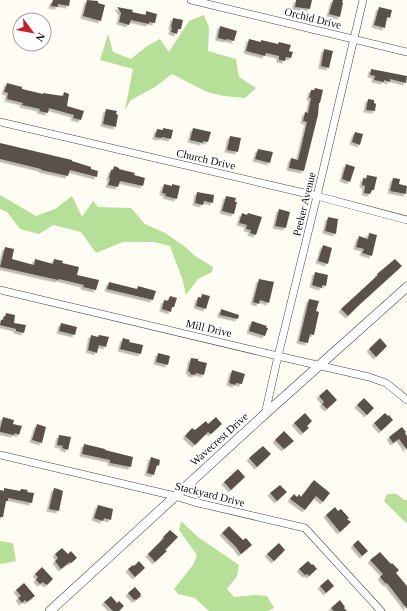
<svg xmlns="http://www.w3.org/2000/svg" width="407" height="611" viewBox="0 0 407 611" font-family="Georgia,serif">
<defs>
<filter id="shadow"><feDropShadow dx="-2.5" dy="2.5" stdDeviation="0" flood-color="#0004"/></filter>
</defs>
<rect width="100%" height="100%" fill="#fffdf3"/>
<path fill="#b6df97" d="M204 15 209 28 208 51 236 59 239 77 256 88 245 98 224 96 207 92 172 74 155 87 131 100 125 110 133 69 100 60 108 34 113 52 131 59 147 46 160 39 169 52 189 21Z
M0 195 36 216 55 209 72 196 82 217 93 201 98 207 131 208 145 224 165 233 184 246 195 256 213 267 212 272 198 279 186 295 182 278 170 246 154 242H123L96 253 81 232 53 225 39 234 20 229 7 212 0 209Z
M387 494H397L404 500H407V524L384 501Z
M181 521 198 537 239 565 237 576 227 589 234 597 255 595 267 596 274 608 268 611H209L195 598 178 594 174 589 193 565 197 555 179 530Z
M0 541 13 543 16 561 0 564Z"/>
<path fill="#5a514b" filter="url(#shadow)" d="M53 0H70L69 6 58 4V7L51 6Z
M87 0 98 1V3L105 5 101 21 83 16Z
M296 0H312L310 9 295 7Z
M333 0H343L342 2 343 3 340 17 329 14Z
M117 7 133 10 132 12 146 15V11L157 14 155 23 149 22V24L131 20 129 25 119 22 121 13Z
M379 7 392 10 390 18 387 17 385 28 374 25Z
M173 18 183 20 181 29H178L177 34 171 32 172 27H171Z
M220 26 237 31 234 41 227 39 226 40 218 38V36Z
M249 39 261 42V40L278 44 279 42 291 45 289 51 293 52 291 58 286 57 285 61 279 60V56L266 53 265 56 246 51Z
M324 49 333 51 329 68 321 66Z
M371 69 407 76 406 83 390 79V82L384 80V82L374 80 375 76 370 75Z
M7 83 22 87V89L43 94V93L63 96 64 92 69 94 67 106 84 111 81 120 73 118 74 115 49 108 48 113 39 111 40 109 22 105 23 103 7 99 8 93 4 92Z
M315 88 323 90 320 103H319L318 115 304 171 289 168 291 158 298 160 307 122 303 121 305 112 308 113 311 98H309L311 90H314Z
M368 99 374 100V103L376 104 375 111 366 110Z
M106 109 117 111 116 114 118 115 116 127 103 124Z
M163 128 173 130 171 139 162 137 161 138 155 137 157 129 163 130Z
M193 128 211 132 208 142 203 141V143L190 140Z
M355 132 363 134 360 145 352 142Z
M230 136 241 138 238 152 227 150Z
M0 143 72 160V161L91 167V169L98 171 97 177 70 170 68 176 41 170V169L0 159Z
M258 149 273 152 270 163 255 159Z
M346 164 355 167 350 182 342 179Z
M114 166 119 168V169L135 173 134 175 145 178 143 186 120 181 118 187 108 185 110 179 109 178 111 170H113Z
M367 175 377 177 374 190H372L370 194 364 193 365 186 362 185 363 178 366 179Z
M393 178 400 179 399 184 407 186 406 194 390 191Z
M164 184 172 186V184L180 186 177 199 165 196 166 194 162 193Z
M197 192 214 195 213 203 204 201 203 205 195 203Z
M226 196 236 198 235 202H237L234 214 222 211Z
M279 209 290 212 286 228 275 226Z
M242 213 247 215 248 213 262 217 256 235 250 233 251 230 246 229 247 225 239 223Z
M328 217 338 219 336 234 325 231Z
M369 233 377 235 372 256 362 253 364 249 356 247 359 236 368 239Z
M323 245 332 248 328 264 318 261Z
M5 247 14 249 12 259 34 265 35 259 53 264 54 259 63 261 62 263 79 267 77 275 99 280 96 290 83 287 84 285 59 279 58 280 0 267Z
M395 259 402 266 358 306 348 316 341 309 378 275 377 274Z
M315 272 328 275 326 286 322 285V288L312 285Z
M259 279 274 282 269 303 260 300 259 304 253 302Z
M109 282 137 289 138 286 156 291 153 300 107 289Z
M202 294 210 296 206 309 196 306 198 297 201 298Z
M170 296 177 298 174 307H172L171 312 162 309 164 300 168 301Z
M309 299 319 301 316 311 319 312 314 335 310 334 308 343 299 341Z
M221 309 239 315 238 319 220 315Z
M6 313 15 315 14 323 26 325 24 333 16 331V329L0 325 1 320H3L4 316 5 317Z
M252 321 267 326 266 328H268L265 336 249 331Z
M61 323 77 327 75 335 59 331Z
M91 335 98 337 99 335 109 337 106 347 99 345 97 353 88 350Z
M123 338 130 340 129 342 143 345 141 354 120 349Z
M380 338 387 346 376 357 369 349Z
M158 353 170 356 168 365 156 362Z
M191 358 198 359V361L207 363 204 375 196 373 195 375 190 374V372L188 371Z
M232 370 245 374 242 384 236 383 235 385 229 383Z
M327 389 337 400 327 409 322 404 324 402 319 396Z
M364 398 374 408 367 415 357 405Z
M305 413 312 421 307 426 309 428 303 433 294 423Z
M385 413 388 416 389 415 393 420 381 431 374 423Z
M3 417 14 420 13 424 22 426 19 435 15 433 14 435 0 432V429Z
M216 417 222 424 211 434 208 432 195 445 185 436 192 428 195 430 206 421 208 424Z
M37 424 46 427 42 443 32 440Z
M402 427 406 432 405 433 407 436V450L399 439 393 443 389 437Z
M284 431 294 441 284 449 275 440Z
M59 435 71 437 68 450 62 448 63 446 57 445Z
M84 444 105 449V450L133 457 131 467 110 463V460L82 454Z
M263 446 271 454 257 467 249 458Z
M151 457 160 460 159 466 157 465 154 475 147 473Z
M238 469 245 477 231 490 224 482Z
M314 480 330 493 323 502 316 496 305 510 290 499 294 494 297 497 299 494 301 497Z
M280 485 287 492 277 501 270 493Z
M4 488 20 491 21 489 28 490 27 492 34 493 32 503 8 498V501H6L3 517H0V490L4 491Z
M54 488 58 489 63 491 59 511 49 509Z
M98 505 113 509 111 520 104 518 103 521 94 518Z
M335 507 338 511 341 509 349 518 347 519 351 522 340 532 326 515Z
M229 526 243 540 246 538 252 545 241 554 236 547 222 533Z
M170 530 178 537 165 550 167 551 155 562 148 554 164 538 163 537Z
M358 540 368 551 362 556 353 545Z
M279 543 285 550 274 561 267 554Z
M62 548 68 554 71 551 77 558 71 563 70 562 61 569 55 561 58 558 55 554Z
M380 552 391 564 392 563 399 570 396 573 407 586V609L387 583 386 584 380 577 383 574 370 560Z
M139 561 145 568 135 577 128 569 133 565 134 566Z
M308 561 312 565 313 564 317 569 309 576 307 574 305 575 299 569Z
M42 567 53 579 47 585 46 584H45L43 582 40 584 36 580 38 577 35 574Z
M328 579 334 586 326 593 320 586Z
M24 583 35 596 27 602 25 600 22 603 18 598 21 596 16 590Z
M135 587 141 594 140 595 141 596 136 600 135 599 134 600 128 593Z
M111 596 117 603 119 601 124 606 119 611H113L104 602Z
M340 600 345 607 344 608 347 611H334L331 608Z"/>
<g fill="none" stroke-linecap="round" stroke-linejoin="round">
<g stroke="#434343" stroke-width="8">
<path id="minor" d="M191 0 407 52
M0 122 317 196 407 220
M0 290 278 356 369 377 386 383 407 400
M265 414 278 356 317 196 363 0
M0 455 175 496 194 502 305 528 381 611"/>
</g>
<g stroke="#434343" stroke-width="10">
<path id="tertiary" d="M50 611 265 414 407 287"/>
</g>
<use href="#minor" stroke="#fff" stroke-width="7"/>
<use href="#tertiary" stroke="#fff" stroke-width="9"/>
</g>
<g text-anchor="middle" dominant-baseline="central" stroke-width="4" stroke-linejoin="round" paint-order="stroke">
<g font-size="11" fill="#101010" stroke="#fff">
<text transform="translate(313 18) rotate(14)">Orchid Drive</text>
<text transform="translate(206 159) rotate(13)">Church Drive</text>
<text transform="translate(304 204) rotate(-76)">Peeker Avenue</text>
<text transform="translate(209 328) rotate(13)">Mill Drive</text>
<text transform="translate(219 439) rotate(-42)">Wavecrest Drive</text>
<text transform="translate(210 494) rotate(14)">Stackyard Drive</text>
</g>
</g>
<g transform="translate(32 32) rotate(122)"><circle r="19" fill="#ffffff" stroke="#9f9f9f"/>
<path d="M0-3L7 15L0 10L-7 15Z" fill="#cb1d22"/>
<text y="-6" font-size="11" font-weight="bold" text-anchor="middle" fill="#101010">N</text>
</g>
</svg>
